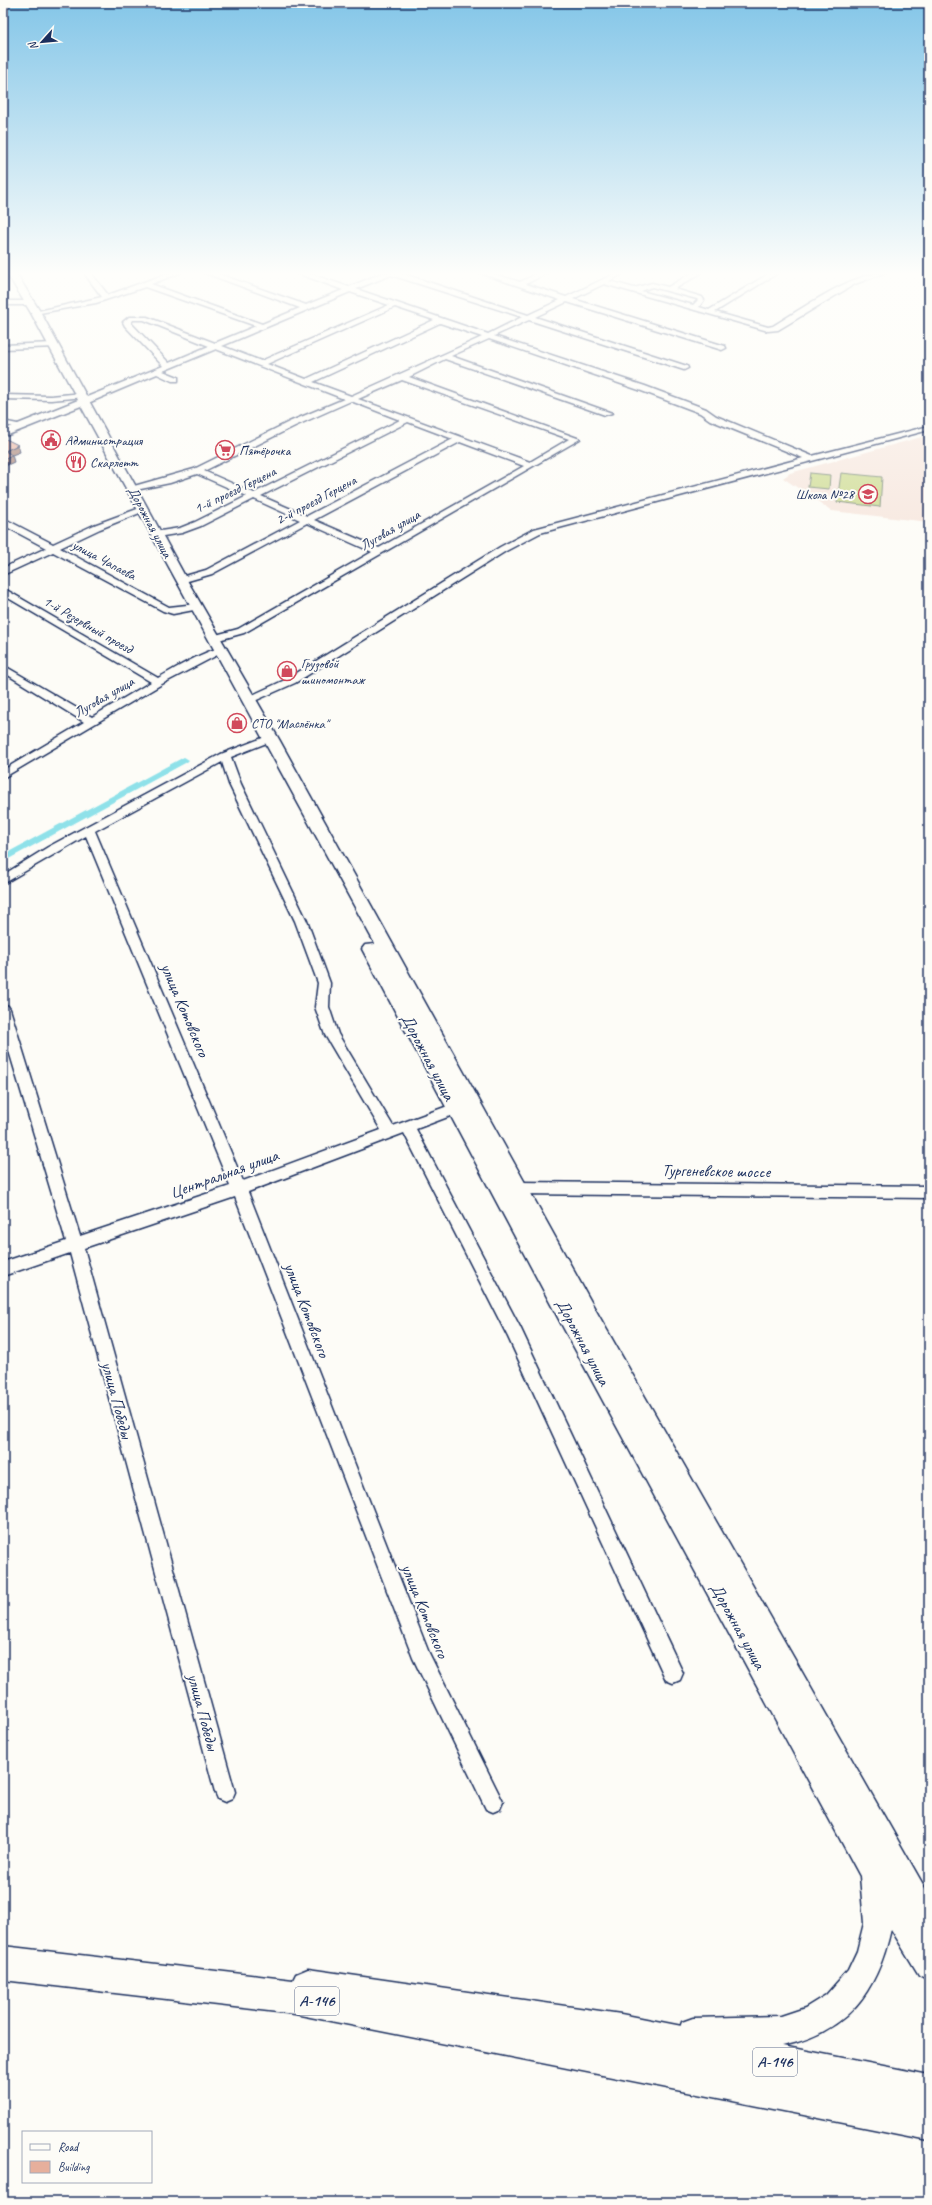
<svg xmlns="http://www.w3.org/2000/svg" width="932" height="2205" viewBox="0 0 932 2205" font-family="Caveat,sans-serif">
<rect width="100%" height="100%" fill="#fdfcf7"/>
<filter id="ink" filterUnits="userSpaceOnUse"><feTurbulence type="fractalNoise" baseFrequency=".025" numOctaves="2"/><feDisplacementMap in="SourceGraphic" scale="8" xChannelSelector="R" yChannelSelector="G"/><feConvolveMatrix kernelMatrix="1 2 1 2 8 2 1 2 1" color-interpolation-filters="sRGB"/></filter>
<g filter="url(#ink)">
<path fill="#f6e5dc" d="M929 435V522L832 511 783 478 790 473Z"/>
<path fill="#cbd98c" stroke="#738475" d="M810 473 830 475 829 489 808 487Z
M841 473 882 477 880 507 837 502Z"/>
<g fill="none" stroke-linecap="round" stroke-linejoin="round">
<path fill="#8fe1e9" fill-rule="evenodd" d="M184 757 189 760 187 762 3 862V855Z"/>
<g stroke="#1b2f5e" stroke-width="3">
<path id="street" d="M84 273H91L108 295 169 273H180L151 284 262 324 300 308 205 273H216L306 305 343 290 297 273H308L349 287 382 273H401L528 315 560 300 480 273H491L520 282 538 273H547L526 284 566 297 616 273H625L609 281 634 288 652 283 668 287 692 273H701L675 289 702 297 704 300 699 307 709 310 770 273H778L715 312 768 327 773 326C802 309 851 273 884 273L855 284 778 330 768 331 604 284 573 299 725 346 726 348 722 350 567 302 535 317 687 366 688 368 684 370 529 320 494 336 645 386 706 409 716 416 812 456 929 426V430L540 533 506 551 295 683 250 703 245 700 246 698 287 679 500 547 534 529 803 458 710 420 700 413 639 390 489 339 451 356 612 413 605 415 445 359 409 377 580 439 244 633 215 641 212 640V636L238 629 372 552 307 523 212 574 181 583 178 582V578L206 570 300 520 254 499 201 526 182 533 157 537 153 534 154 532 180 528 195 522 247 496 197 474 170 483 131 491 127 488 194 469 289 422 344 399 216 349 163 371 178 377V381H172L157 374 88 403H82V399L163 366 125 326 123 322 129 317H147L215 343 256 326 145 287 96 303 34 314V312L102 297ZM391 275 522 317 488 334 356 289ZM652 287 697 299 698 300 693 305 641 291ZM350 292 389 305 261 361 222 346ZM395 307 434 320 306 379 267 364ZM133 320H144L209 346 169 363 131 323ZM440 323 482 337 351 396 313 382ZM402 380 569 439 530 462 358 399ZM351 401 400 420 254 493 204 471 295 426ZM408 422 453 439 307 516 261 496ZM460 442 524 466 379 548 314 520Z
M3 301H30L33 303 30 305H3Z
M54 343 58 345 57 347 3 349V345Z
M82 393H85V397L51 400 3 399V395L51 396Z
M3 421 27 426 23 428 3 425Z
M140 508 147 510 100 529 60 548 169 607 196 604 199 605V609L173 614 163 611 53 552 3 575V568L46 548 3 525V518L53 544 94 525Z
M3 588 158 678C171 671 213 645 226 648L227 650 162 684 3 778V770L84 722 3 672V665L92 717 151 682 3 595Z
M265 737 270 740 269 742 231 757 241 784 307 921 330 983 329 1007 338 1034 393 1126 456 1103 461 1104 463 1108 461 1112 416 1129 520 1327 683 1673 680 1680 673 1683 666 1680 508 1337 404 1133 248 1192 429 1653 503 1802 500 1809 493 1812 486 1809 413 1658 235 1197 84 1248 235 1792 232 1799 225 1802 218 1799 215 1792 70 1253 3 1276V1262L66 1241 3 1031V1004L8 1006 10 1009 80 1236 230 1186 86 836 3 884V875L48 847 221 754ZM222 762 229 784 295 921 318 983 315 1007 325 1035 381 1130 243 1181 95 831Z
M517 1182 929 1186V1198L517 1194 510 1196 505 1194 503 1190 505 1186Z"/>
</g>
<g stroke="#1b2f5e" stroke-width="3">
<path id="secondary" d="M7 273H16L41 313 187 580 280 741 595 1309 929 1895V1980L919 1975 891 1929C877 1992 848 2032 782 2046 773 2048 763 2046 754 2047 734 2047 713 2048 693 2048L682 2044 678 2033 682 2022 693 2018 781 2016 805 2008 826 1995 848 1970 857 1951 864 1923 860 1876 564 1329 362 949 365 945 375 944 81 406 3 437V430L78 400 31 313Z"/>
</g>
<g stroke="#1b2f5e" stroke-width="3">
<path id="highway" d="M3 1946 293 1980 296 1974 308 1969 621 2014 929 2075V2140L295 2014 3 1980Z"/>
</g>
<use href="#street" fill="#fdfcf7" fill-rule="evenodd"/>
<use href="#secondary" fill="#fdfcf7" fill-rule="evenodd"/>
<use href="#highway" fill="#fdfcf7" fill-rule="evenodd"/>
</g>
<path fill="#a17a6d" stroke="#1b2f5e" d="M18 445 20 452 12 455 14 462 3 467V459L5 451Z"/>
<path fill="#e6af9c" stroke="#1b2f5e" d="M6 439 18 445 5 451 12 455 3 459V441Z"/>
</g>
<linearGradient id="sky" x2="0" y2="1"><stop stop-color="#84c6e8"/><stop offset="0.47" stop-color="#fefefb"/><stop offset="1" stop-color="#fefefb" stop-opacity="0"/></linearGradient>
<rect width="932" height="582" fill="url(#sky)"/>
<defs>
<g id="civic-ring" transform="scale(1)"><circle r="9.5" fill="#fdfcf7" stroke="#d1495b" stroke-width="1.5"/><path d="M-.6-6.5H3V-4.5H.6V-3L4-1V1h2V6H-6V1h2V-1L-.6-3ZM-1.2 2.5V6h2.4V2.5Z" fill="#d1495b"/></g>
<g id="supermarket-ring" transform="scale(1)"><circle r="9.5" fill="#fdfcf7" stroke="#d1495b" stroke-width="1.5"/><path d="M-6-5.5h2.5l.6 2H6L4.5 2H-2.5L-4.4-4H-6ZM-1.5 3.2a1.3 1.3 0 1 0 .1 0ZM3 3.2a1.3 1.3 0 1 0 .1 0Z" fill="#d1495b"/></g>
<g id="restaurant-ring" transform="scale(1)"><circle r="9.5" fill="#fdfcf7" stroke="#d1495b" stroke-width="1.5"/><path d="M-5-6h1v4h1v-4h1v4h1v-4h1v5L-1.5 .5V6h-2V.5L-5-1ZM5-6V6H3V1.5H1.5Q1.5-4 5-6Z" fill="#d1495b"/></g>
<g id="school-ring" transform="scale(1)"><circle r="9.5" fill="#fdfcf7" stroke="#d1495b" stroke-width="1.5"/><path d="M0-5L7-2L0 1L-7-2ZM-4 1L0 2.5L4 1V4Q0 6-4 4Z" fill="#d1495b"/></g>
<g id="shop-ring" transform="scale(1)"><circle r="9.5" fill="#fdfcf7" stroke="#d1495b" stroke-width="1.5"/><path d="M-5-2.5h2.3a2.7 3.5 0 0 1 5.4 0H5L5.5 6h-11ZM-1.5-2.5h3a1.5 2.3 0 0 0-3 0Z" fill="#d1495b"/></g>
</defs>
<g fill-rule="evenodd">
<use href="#civic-ring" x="51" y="440"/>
<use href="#supermarket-ring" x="225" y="450"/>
<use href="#restaurant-ring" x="76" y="462"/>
<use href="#school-ring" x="868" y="494"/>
<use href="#shop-ring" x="287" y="671"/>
<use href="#shop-ring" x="237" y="723"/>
</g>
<g text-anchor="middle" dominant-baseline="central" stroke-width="4" stroke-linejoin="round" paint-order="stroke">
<g font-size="14" fill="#1b2f5e" stroke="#fdfcf7" text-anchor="start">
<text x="65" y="440">Администрация</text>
<text x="239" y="450">Пятёрочка</text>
<text x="90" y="462">Скарлетт</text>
<text x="854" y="494" text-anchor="end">Школа №28</text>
<text x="301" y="663">Грузовой<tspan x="301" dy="16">шиномонтаж</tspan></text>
<text x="251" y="723">СТО "Маслёнка"</text>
</g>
<g font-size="14" fill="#1b2f5e" stroke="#fdfcf7">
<text transform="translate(235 490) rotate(-26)">1-й проезд Герцена</text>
<text transform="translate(316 500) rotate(-28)">2-й проезд Герцена</text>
<text transform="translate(150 522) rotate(62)">Дорожная улица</text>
<text transform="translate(390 530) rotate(-30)">Луговая улица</text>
<text transform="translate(104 560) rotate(28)">улица Чапаева</text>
<text transform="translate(88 625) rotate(30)">1-й Резервный проезд</text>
<text transform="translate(104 697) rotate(-30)">Луговая улица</text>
</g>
<g fill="#fdfcf7" stroke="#5f6c8c" stroke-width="1">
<rect x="295" y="1987" width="44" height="28" rx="3"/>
<rect x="753" y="2048" width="44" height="28" rx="3"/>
</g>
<g font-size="16" font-weight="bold" fill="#1b2f5e">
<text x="317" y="2001">А-146</text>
<text x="775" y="2062">А-146</text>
</g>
<g font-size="17" fill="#1b2f5e" stroke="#fdfcf7">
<text transform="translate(185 1010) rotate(67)">улица Котовского</text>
<text transform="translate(428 1057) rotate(62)">Дорожная улица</text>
<text transform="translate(716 1171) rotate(1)">Тургеневское шоссе</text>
<text transform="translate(224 1174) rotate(-20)">Центральная улица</text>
<text transform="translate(307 1310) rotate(69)">улица Котовского</text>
<text transform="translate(583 1342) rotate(62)">Дорожная улица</text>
<text transform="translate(117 1400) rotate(75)">улица Победы</text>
<text transform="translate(425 1611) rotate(68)">улица Котовского</text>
<text transform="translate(738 1626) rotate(61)">Дорожная улица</text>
<text transform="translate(203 1712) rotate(75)">улица Победы</text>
</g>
</g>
<rect width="932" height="2205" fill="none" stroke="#fdfcf7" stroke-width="16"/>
<rect x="8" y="8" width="916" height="2189" fill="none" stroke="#1b2f5e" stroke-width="1.5" filter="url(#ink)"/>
<rect x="22" y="2131" width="130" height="52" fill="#fdfcf7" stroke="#a3aaba"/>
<rect x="30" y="2144" width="20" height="6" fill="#fdfcf7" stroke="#a3aaba"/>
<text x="58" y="2151" font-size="12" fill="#1b2f5e">Road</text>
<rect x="30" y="2161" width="20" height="12" fill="#e6af9c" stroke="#a3aaba"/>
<text x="58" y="2171" font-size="12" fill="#1b2f5e">Building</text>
<g transform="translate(42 42) rotate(243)" stroke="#fdfcf7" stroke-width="3" paint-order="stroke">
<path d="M0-3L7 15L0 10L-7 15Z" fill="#1b2f5e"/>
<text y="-6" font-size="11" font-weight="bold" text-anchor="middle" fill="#1b2f5e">N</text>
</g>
</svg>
